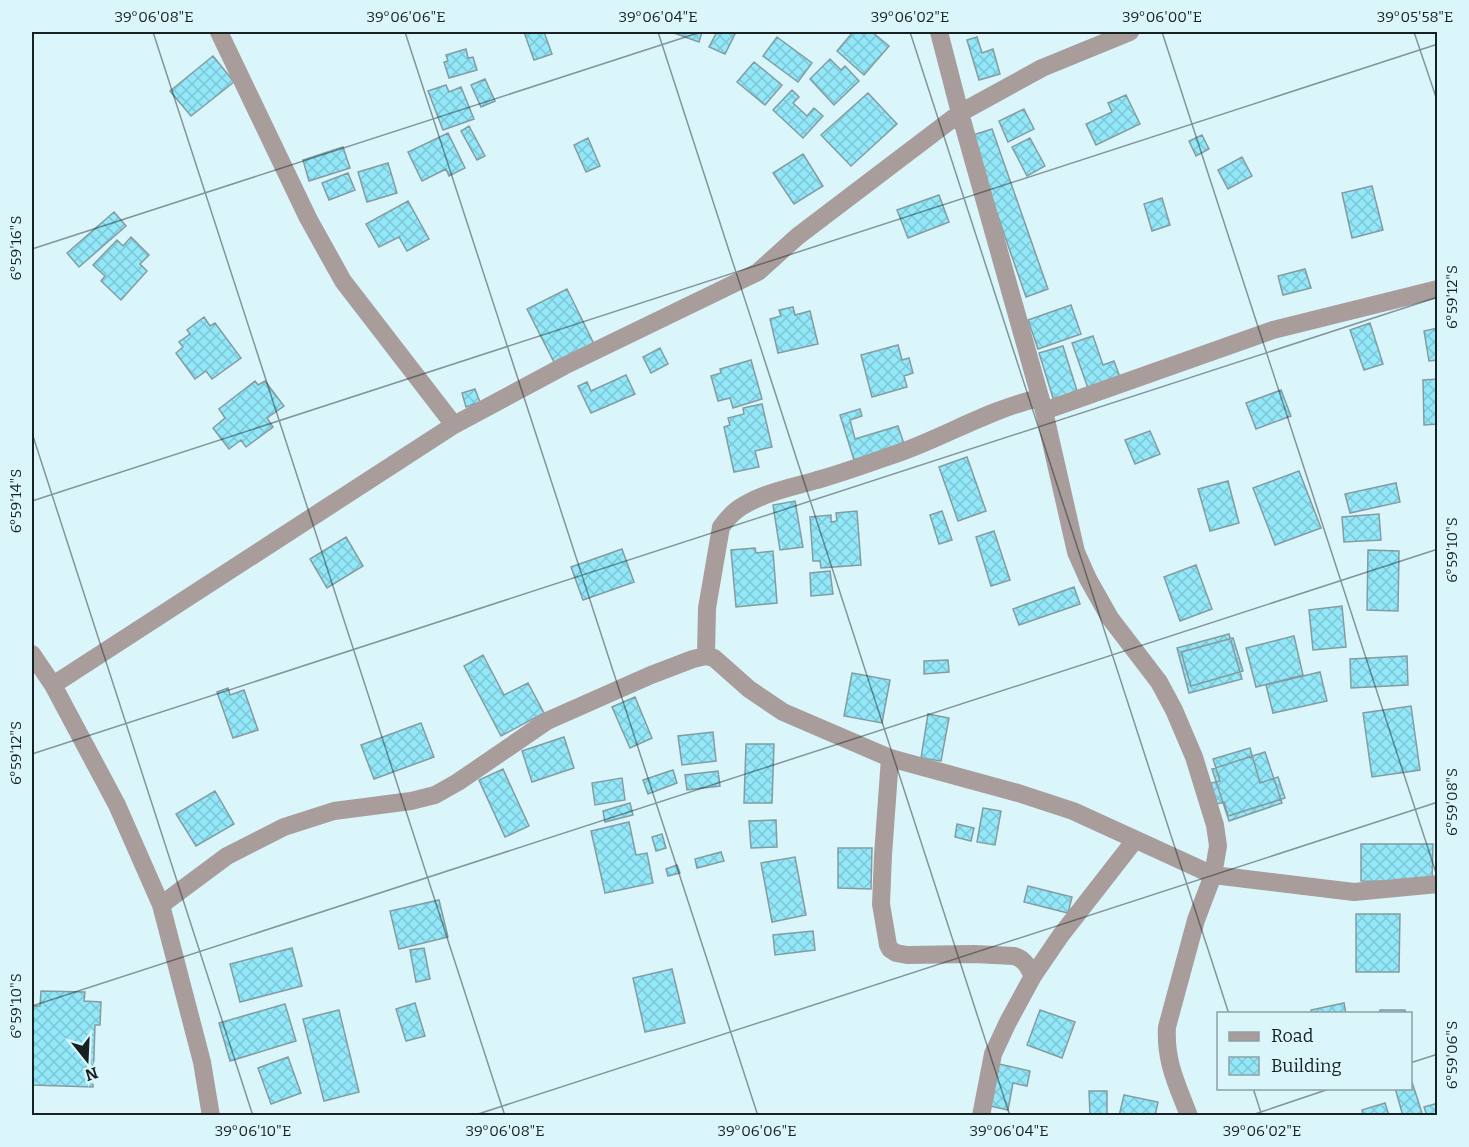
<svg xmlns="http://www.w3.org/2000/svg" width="1469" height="1147" viewBox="0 0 1469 1147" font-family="Bitter,serif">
<defs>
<pattern id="building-cross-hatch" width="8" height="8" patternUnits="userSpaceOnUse" patternTransform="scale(1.5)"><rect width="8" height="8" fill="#92e7f8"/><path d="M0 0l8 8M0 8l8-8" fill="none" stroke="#7dc6d4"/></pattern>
</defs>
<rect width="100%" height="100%" fill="#dbf6fb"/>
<path fill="url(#building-cross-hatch)" stroke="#849ca1" stroke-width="1.5" d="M524 32H544L552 54 534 60Z
M671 32H702L699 42Z
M717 32H736L725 54 709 47Z
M853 32H872L889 46 864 75 837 51Z
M777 37 812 63 798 82 763 56Z
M977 37 982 53 993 49 1000 74 979 80 967 40Z
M466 49 468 58 473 57 477 70 449 78 444 62 448 61 446 55Z
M213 56 234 82 191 116 170 91Z
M830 59 841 70 845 66 859 81 834 105 810 79Z
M754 62 782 85 765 105 737 82Z
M485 79 495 101 481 107 471 85Z
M446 85 449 92 461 87 474 119 443 130 428 91Z
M792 90 799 97 793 103 807 116 814 108 823 116 803 138 773 110Z
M868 93 897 124 851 166 821 135Z
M1126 95 1140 124 1096 145 1086 124 1112 112 1108 103Z
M1024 109 1034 129 1008 142 999 121Z
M469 126 485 156 477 160 461 131Z
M992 129 1048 289 1026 297 970 136Z
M448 133 465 168 449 176 446 169 422 181 408 152Z
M1202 135 1209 149 1196 156 1189 141Z
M588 138 600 166 586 172 574 145Z
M1030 138 1045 166 1027 176 1012 147Z
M343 147 350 168 309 181 303 160Z
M803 154 823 186 794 204 773 173Z
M1242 157 1252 176 1228 189 1218 170Z
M388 163 397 193 367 202 358 172Z
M348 173 355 190 329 200 322 183Z
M1372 186 1383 230 1352 238 1342 193Z
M939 195 949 222 908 238 897 210Z
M1162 198 1170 225 1152 231 1144 204Z
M408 201 429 239 407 251 399 237 379 247 366 224Z
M114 212 126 226 79 267 67 253Z
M131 237 149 255 140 264 147 271 121 300 101 281 105 276 93 265 117 240 123 246Z
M1305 269 1311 288 1283 295 1278 276Z
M567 289 594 344 555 364 527 309Z
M1071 305 1081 334 1038 349 1028 320Z
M793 307 795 315 810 311 818 344 778 353 770 319 781 316 779 310Z
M204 317 210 326 215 323 241 358 212 379 206 371 195 379 176 353 183 347 179 342 190 334 187 330Z
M1370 323 1383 364 1364 370 1350 330Z
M1438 328V360L1429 361 1424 331Z
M1093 336 1103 365 1114 361 1121 380 1089 391 1072 343Z
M898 345 902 360 909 358 913 373 904 376 907 387 872 397 861 355Z
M1063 346 1078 394 1054 401 1039 353Z
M660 348 668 364 651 373 643 357Z
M751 360 762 399 733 408 730 398 718 401 711 376 721 373 720 369Z
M626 375 635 394 591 413 578 386 587 382 591 391Z
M1438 379V424L1424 425 1423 380Z
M255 381 258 385 265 381 284 406 267 418 273 427 246 447 241 440 229 449 213 428 225 418 219 409Z
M475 389 480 402 466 407 462 393Z
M1281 390 1291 416 1256 429 1246 403Z
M762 404 772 447 755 451 759 467 734 472 724 427 730 425 728 418 744 414 743 408Z
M860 409 862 416 850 420 855 439 898 426 904 444 854 460 840 415Z
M1150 431 1160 454 1135 464 1125 440Z
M967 457 986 511 958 521 939 467Z
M1299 471 1321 528 1275 545 1253 488Z
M1228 481 1239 523 1210 531 1198 489Z
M1396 483 1400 502 1350 513 1345 494Z
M795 501 803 547 780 550 773 505Z
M857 511 861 565 821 568 820 561H813L810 517 831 515V522L837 521 836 513Z
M942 511 952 540 939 544 930 515Z
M1379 514 1381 540 1344 542 1342 517Z
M994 531 1010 580 991 586 976 537Z
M346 537 363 566 327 588 310 559Z
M755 548 756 553 773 551 777 603 736 607 731 550Z
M622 549 634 582 583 600 571 567Z
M1368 550 1399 551 1398 611 1367 610Z
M1196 565 1212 609 1180 621 1164 577Z
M830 571 833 594 811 596 810 573Z
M1074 587 1080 604 1019 625 1013 609Z
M1342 606 1346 647 1313 650 1309 610Z
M1229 634 1242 679 1189 693 1177 648Z
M1294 636 1303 675 1256 687 1246 648Z
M1233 638 1243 671 1191 686 1181 652Z
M483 655 504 695 528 683 544 713 501 736 464 666Z
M1407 656 1408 685 1351 688 1350 659Z
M948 660 949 672 924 674V661Z
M1320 672 1327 701 1273 713 1266 685Z
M852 673 890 680 882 723 844 716Z
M228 688 230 695 244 690 258 730 233 738 217 692Z
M635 697 652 738 630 748 612 707Z
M1411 706 1420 770 1372 777 1363 713Z
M928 714 949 718 941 761 921 758Z
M421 723 434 757 374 779 361 745Z
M713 732 716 761 682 765 678 736Z
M564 737 574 768 532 782 522 751Z
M746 744H774L772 803H744Z
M1250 748 1260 783 1278 777 1285 798 1228 816 1224 802 1217 804 1211 783 1220 781 1213 759Z
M1265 752 1282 803 1229 821 1212 769Z
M503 769 529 826 505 837 479 780Z
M673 770 677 783 648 794 643 780Z
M718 771 720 786 687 790 685 775Z
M622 778 625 800 595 805 592 783Z
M215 791 234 824 196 846 176 814Z
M630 803 633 815 605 822 603 811Z
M983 808 1001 811 995 845 977 842Z
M776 820 777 847 751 848 749 821Z
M629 822 636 855 647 853 653 883 605 893 591 831Z
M957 824 974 828 971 841 955 837Z
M662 834 666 848 656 851 652 837Z
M1361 844H1433L1432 882 1361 881Z
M838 848H872L871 889 838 888Z
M721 852 724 861 697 868 695 859Z
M795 857 806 915 772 922 761 863Z
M677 865 680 873 668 876 666 869Z
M1028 886 1072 897 1068 913 1024 902Z
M439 900 448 937 399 949 390 911Z
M1356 914H1400L1399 972H1356Z
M813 931 815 950 775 955 773 935Z
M292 948 302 986 240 1002 230 964Z
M424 948 430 979 416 982 410 950Z
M672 969 685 1023 645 1032 633 978Z
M41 991 85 992 84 1001 101 1002 100 1025H95L93 1087 32 1085V1006H40Z
M415 1003 425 1036 406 1041 396 1009Z
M1344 1003 1346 1014H1312L1311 1010Z
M285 1004 296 1041 230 1061 219 1023Z
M339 1010 359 1092 324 1101 303 1019Z
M1040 1010 1075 1022 1062 1058 1027 1045Z
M1380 1010H1405V1014H1380Z
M288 1057 301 1093 271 1104 258 1068Z
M999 1064 1030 1071 1027 1086 1013 1083 1008 1110 990 1106Z
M1410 1082H1412L1423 1116H1403L1395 1088H1410Z
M1089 1091H1107V1116H1090Z
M1124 1095 1158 1102 1155 1116H1119Z
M1385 1103 1389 1116H1363L1362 1110Z
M1438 1103V1116H1427L1424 1107Z"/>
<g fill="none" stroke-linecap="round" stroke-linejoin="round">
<path stroke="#a89d9b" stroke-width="18" d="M219 32 308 218 343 281 454 425
M939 32 960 113 1044 411 1076 552 1088 579 1110 618 1159 682 1174 710 1194 757 1215 825 1218 846 1213 875 1196 920 1167 1027C1165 1062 1177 1084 1189 1116
M1044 411 1273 330 1438 289
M32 654 53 685 117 805 161 905 202 1062 211 1116
M706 656 707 608 721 527C732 512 739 507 756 499 775 490 797 486 817 480 846 472 875 461 904 451 950 434 993 408 1040 398
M53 685 454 425 564 366 758 272 798 236 960 113 1042 68 1130 32
M890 758 883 855 881 904 888 945 890 949 896 953 907 955 974 954 1014 956C1025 959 1028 967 1033 976
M161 905 227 856 284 827 334 811 411 801 435 795 458 782 547 721 651 675 693 659 706 656 714 658 749 689 783 712 890 758 1018 793 1073 811 1213 875 1354 892 1438 884
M981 1116 993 1054 1008 1022 1033 976 1061 935 1135 840"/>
</g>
<path fill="none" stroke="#172122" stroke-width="1.5" stroke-opacity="0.45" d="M153 32 505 1116M405 32 758 1116M658 32 1010 1116M910 32 1229 1014M1162 32 1438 879M1414 32 1438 103M32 249 701 32M32 433 253 1116M32 501 1438 44M32 754 1438 297M32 1006 1438 549M1410 1063 1438 1054M1253 1088 1262 1116M472 1116 1438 802M1249 1116 1332 1088"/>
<rect width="1469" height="1147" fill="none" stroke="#dbf6fb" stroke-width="66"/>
<rect x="1217" y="1012" width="195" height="78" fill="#dbf6fb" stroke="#8da1a4" stroke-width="1.5"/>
<rect x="1229" y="1032" width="30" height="9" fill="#a89d9b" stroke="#8da1a4" stroke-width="1.5"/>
<text x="1271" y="1042" font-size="18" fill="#172122">Road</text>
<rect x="1229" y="1057" width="30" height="18" fill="url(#building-cross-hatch)" stroke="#8da1a4" stroke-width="1.5"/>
<text x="1271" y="1072" font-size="18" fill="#172122">Building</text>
<g transform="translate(87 1060) rotate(162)" stroke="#dbf6fb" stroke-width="4.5" paint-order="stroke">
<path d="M0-4.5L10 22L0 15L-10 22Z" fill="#172122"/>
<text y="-9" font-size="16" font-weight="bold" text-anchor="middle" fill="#172122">N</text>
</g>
<rect x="33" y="33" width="1403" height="1081" fill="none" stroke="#172122" stroke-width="2"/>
<g font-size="15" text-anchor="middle" fill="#172122">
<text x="154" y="22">39°06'08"E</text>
<text x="406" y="22">39°06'06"E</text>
<text x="658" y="22">39°06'04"E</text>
<text x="910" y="22">39°06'02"E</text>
<text x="1162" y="22">39°06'00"E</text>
<text x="1415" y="22">39°05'58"E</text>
<text transform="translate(16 248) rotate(-90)" y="5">6°59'16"S</text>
<text transform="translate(1452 297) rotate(-90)" y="5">6°59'12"S</text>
<text transform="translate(16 501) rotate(-90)" y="5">6°59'14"S</text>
<text transform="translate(1452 550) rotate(-90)" y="5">6°59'10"S</text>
<text transform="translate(16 753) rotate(-90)" y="5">6°59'12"S</text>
<text transform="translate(1452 802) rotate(-90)" y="5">6°59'08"S</text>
<text transform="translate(16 1006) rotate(-90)" y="5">6°59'10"S</text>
<text transform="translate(1452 1055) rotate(-90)" y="5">6°59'06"S</text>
<text x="253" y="1136">39°06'10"E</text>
<text x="505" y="1136">39°06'08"E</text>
<text x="757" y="1136">39°06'06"E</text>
<text x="1009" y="1136">39°06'04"E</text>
<text x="1262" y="1136">39°06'02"E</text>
</g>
</svg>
